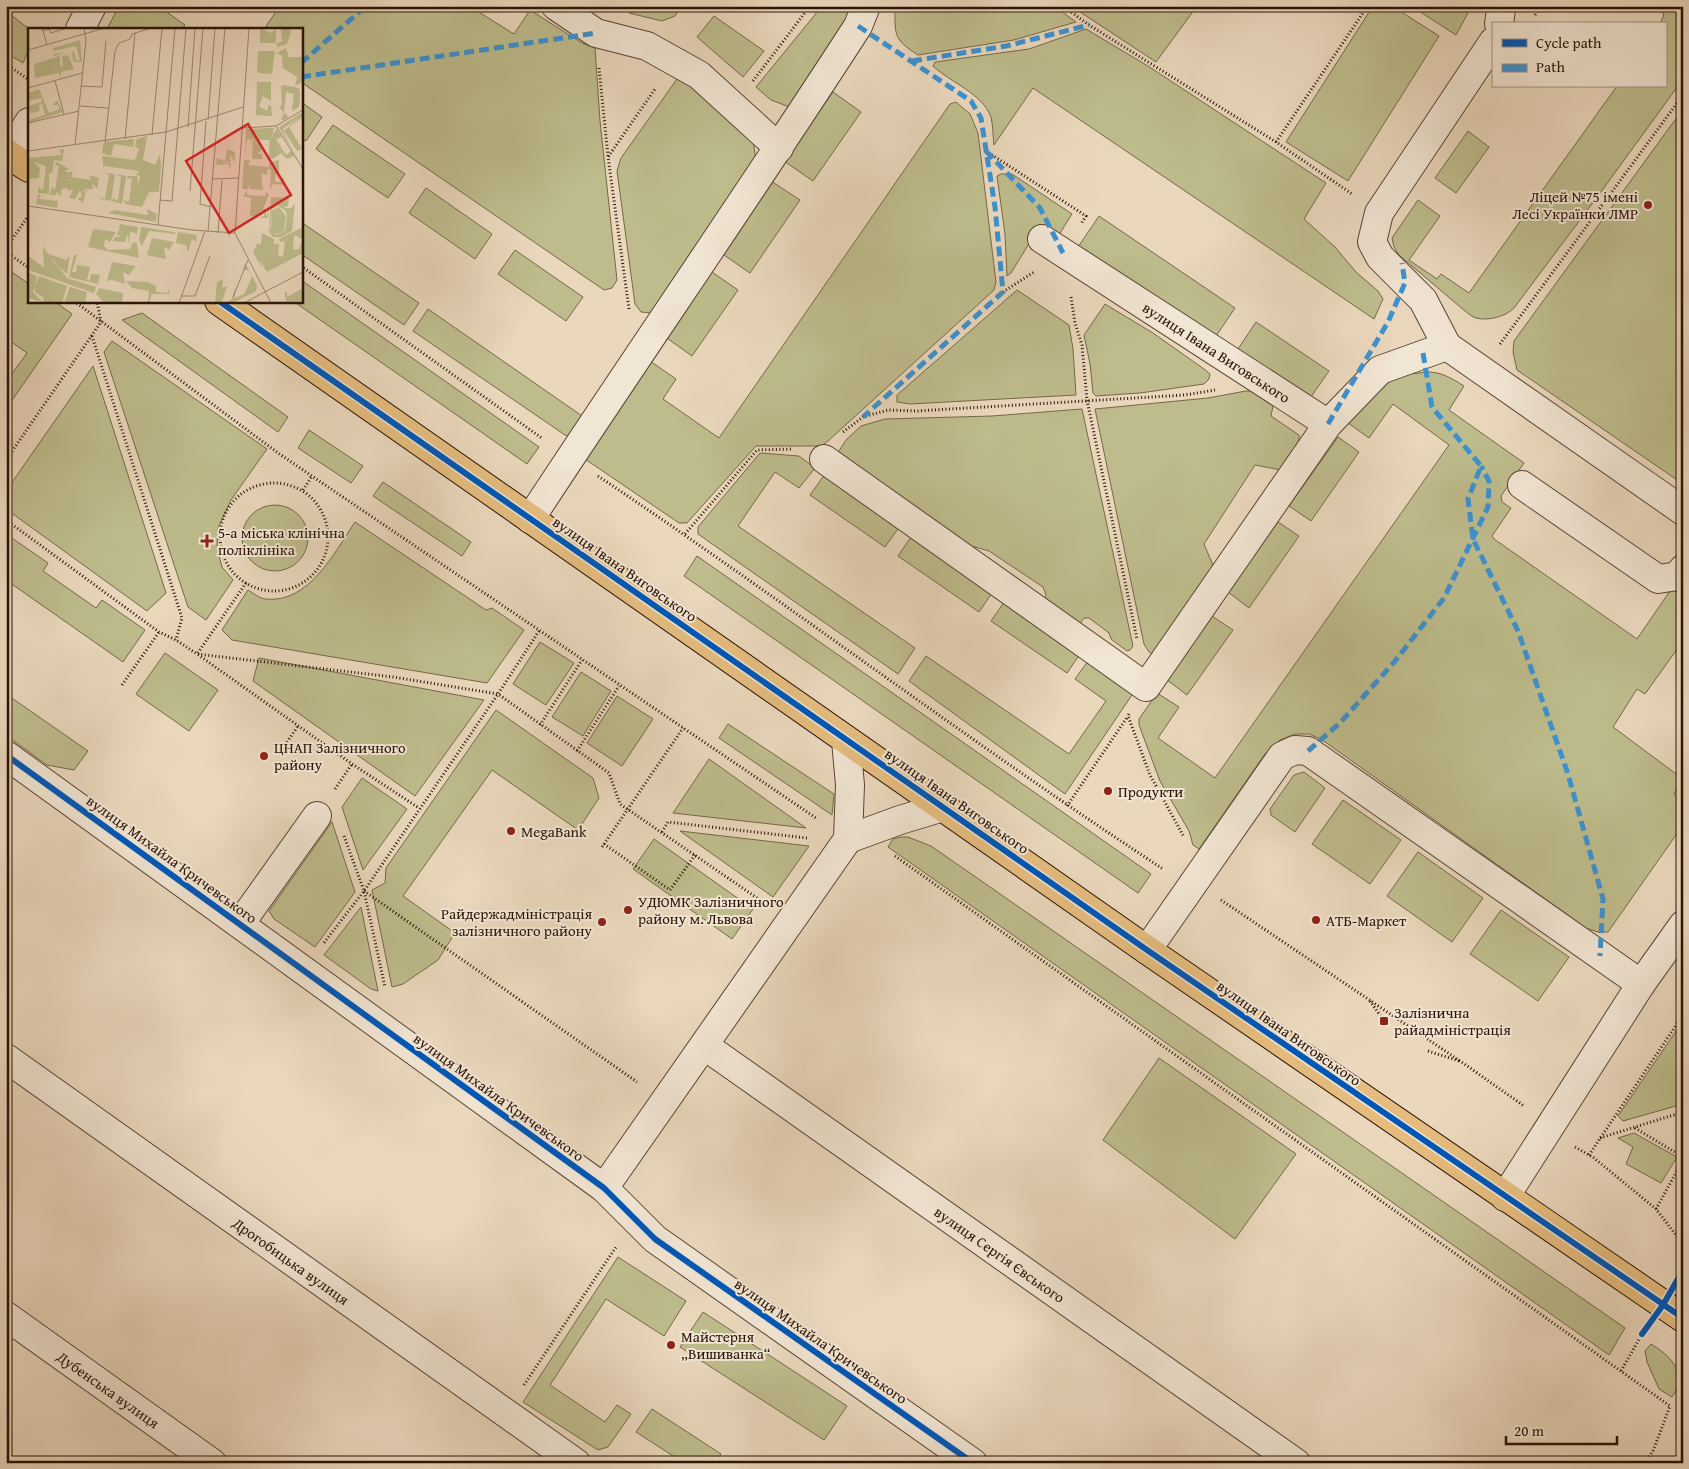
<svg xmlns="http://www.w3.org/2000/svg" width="1689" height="1469" viewBox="0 0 1689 1469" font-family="'Gentium Book Plus',serif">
<rect width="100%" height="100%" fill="#ead7bc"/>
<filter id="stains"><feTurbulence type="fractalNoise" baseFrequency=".004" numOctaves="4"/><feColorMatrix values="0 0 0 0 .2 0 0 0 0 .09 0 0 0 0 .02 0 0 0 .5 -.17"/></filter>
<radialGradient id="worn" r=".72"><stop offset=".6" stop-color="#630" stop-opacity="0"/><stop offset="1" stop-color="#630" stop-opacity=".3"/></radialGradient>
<path fill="#bebc8c" stroke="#746849" d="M119 6H158L185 25 182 29H107Z
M280 6H469L514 34 530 10 582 43 595 48 600 121 617 280 612 288 604 290 301 82V29H264Z
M628 6H681L675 16 662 21 629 13 627 10Z
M822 6H857L792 108 771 100 756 87Z
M895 6H1054L1076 22 1014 40 918 55C893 39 895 35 895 6Z
M1071 6H1197L1156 62Z
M1367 6H1392L1439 36 1348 181 1286 142 1371 9Z
M1411 6H1469L1468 13 1456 35Z
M1653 6H1683V79L1595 200 1514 308C1505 317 1488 321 1476 318 1472 317 1468 313 1465 311L1399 255 1394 247 1392 238 1418 200 1440 216 1409 260 1437 279 1441 274 1469 293 1617 86H1665V24H1660L1664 14Z
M6 11 29 29V49L23 63 6 53Z
M714 16 764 51 743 77 697 37Z
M1086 29 1148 66 1326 183 1304 219 1335 247 1356 272 1378 291 1383 299 1374 319 1033 88 994 145C993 136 993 126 991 117 982 93 951 83 933 66L935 62 1029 49Z
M677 79 688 80 753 141 756 160 651 313 641 312 635 304 617 171 621 158Z
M833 92 861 112 813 181 784 161Z
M301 102 322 117 306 141 301 138Z
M956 102 970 114 978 133 996 282 994 290 827 442 821 446H756L687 523H679L585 459 647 359 676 379 663 399 719 438 950 104Z
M1683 109V484L1517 370 1513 352 1514 341Z
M333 125 405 174 388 198 316 149Z
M1468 131 1489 147 1456 193 1435 178Z
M1001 174H1012L1072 214 1057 238 1038 229 1011 273 1007 276 1005 234 997 176Z
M771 181 800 200 750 273 721 253Z
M426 188 492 234 475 259 409 213Z
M1099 216 1235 308 1212 342 1076 250Z
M301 222 419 303 404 325 301 254Z
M515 250 583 297 566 321 498 274Z
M6 268 29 284V301H54L72 314 6 409V382L27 353 6 338Z
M709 270 738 290 692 356 664 336Z
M301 280 539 447 527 464 293 301H301Z
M1017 290 1069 325 1073 349 1076 395 910 404 897 402V395Z
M1105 304 1153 333 1204 369 1210 374 1209 379 1204 384 1140 393 1096 396 1093 393 1090 364 1084 335Z
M428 309 585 418 569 436 565 435 413 331Z
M142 313 288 417 278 432 122 320Z
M1256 322 1329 371 1306 404 1234 355Z
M112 341 267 449 231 500 218 528 217 548 222 567 233 580 206 620 188 607 104 352Z
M93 366 166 593 147 611 6 509V491Z
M1427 372C1442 372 1451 378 1464 386L1449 410 1524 463 1501 496 1502 502 1511 508 1492 536 1494 539 1637 639 1672 588 1683 596V641L1645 694 1637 689 1613 727 1683 779 1674 794 1683 800V825L1608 932H1598L1586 928 1321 739 1309 734H1295L1280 740 1265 754 1199 849 1193 845 1189 831 1160 781 1139 725V719L1157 693 1179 707 1158 738 1215 778 1449 445 1393 404 1369 438 1348 423 1387 381 1402 375Z
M1246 391H1252L1273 406 1271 416 1299 435V440L1281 470 1255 465 1204 544 1215 570 1154 655 1149 652 1144 644 1095 409 1208 398Z
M1082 409 1133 646 1130 650 1127 651 1111 639 1109 633 1089 618H1084L1076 629 1042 605 1046 595 1043 587 989 551 975 547 961 548 835 457 846 440 861 426 885 419 992 416Z
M309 430 363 466 351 483 298 448Z
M1338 437 1359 452 1311 521 1289 506Z
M760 453 799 456 815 468 799 488 775 472 738 526 915 648 898 674 698 534V527Z
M825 474 900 526 885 547 810 495Z
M383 482 471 542 462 556 373 496Z
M242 538a33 33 0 1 1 66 0a33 33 0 1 1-66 0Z
M355 522 486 610 492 608 524 630 487 683 232 640 222 630 248 590C253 593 259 598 265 599 309 604 334 553 355 522Z
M1278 522 1299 536 1249 608 1228 592Z
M6 534 48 563 43 571 96 608 102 600 145 630 123 662 6 580Z
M913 534 994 590 979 612 898 556Z
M697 556 1151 874 1138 893 684 576Z
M1007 598 1082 651 1067 673 991 621Z
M1212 616 1233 630 1187 695 1167 680Z
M540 642 574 663 546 705 513 684Z
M165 653 218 690 189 731 136 694Z
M926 656 1069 754 1106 701 1075 679 1091 657 1134 692 1065 794 909 681Z
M259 658 484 700 415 796 253 681Z
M581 672 611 691 583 736 552 717Z
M6 694 88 751 74 770 47 765 6 735Z
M617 696 653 719 622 766 587 743Z
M496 710 593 778 599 798 578 830 492 770 403 896 455 933 438 960 403 984 392 987 372 890 385 883 386 868Z
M728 724 834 794 832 815 719 738Z
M709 759 806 828 673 813Z
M1304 772 1325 788 1295 832 1271 815 1270 809 1294 775Z
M362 778 407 809 363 870 342 807Z
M1343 800 1401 840 1370 884 1312 844Z
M332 822 355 892 315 947 274 919 269 911Z
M680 831 809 846 773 897Z
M901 837H908L931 846 1625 1328 1609 1355 888 847 893 839Z
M654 839 753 909 732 939 633 869Z
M1418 852 1483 898 1452 942 1387 896Z
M361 907 378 991 371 989 324 955Z
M1501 910 1569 957 1538 1001 1470 954Z
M1683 1021V1104L1623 1121 1618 1116Z
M1159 1058 1296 1154 1235 1239 1103 1140Z
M1634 1133 1677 1157 1661 1183 1626 1164 1633 1147 1618 1138Z
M618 1257 686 1301 664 1336 606 1299 550 1385 605 1422 617 1405 631 1414 608 1447 598 1450 523 1402Z
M703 1312 847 1406 824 1440 680 1347Z
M1651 1344C1665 1352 1683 1367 1678 1386 1677 1390 1674 1394 1672 1397L1659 1389 1647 1362 1645 1351Z
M652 1409 721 1454 715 1463H684L636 1432Z"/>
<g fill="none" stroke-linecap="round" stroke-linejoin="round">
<g stroke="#594434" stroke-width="30">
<g id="minor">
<path d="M556 6 596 33 647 46 699 75 779 148"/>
<path d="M1499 6 1501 9 1499 24"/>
<path d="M80 29 92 6"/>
<path d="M9 155 29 122"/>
<path id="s1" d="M1042 239 1328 424 1380 370 1447 346 1683 511"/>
<path d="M1447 346 1423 300 1380 257 1372 242 1379 213 1493 42"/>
<path d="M824 459 1146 687 1328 424"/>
<path d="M1522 485 1658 579 1678 576 1683 569"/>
<path d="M530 519C638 354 751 192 858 26L866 6"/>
<path d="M6 755 604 1188 655 1239 973 1463"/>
<path d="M848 839 900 820 943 807"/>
<path d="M240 924 317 816"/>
<path d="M1147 950 1282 756 1295 750 1308 751 1641 984"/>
<path id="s2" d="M705 1046 1296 1463"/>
<path id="s3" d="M6 1058 576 1463"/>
<path d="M604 1188 848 839 850 785 846 740"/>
<path d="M1505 1197 1641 984 1683 925"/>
<path id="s4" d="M6 1316 212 1463"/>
</g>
</g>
<g stroke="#291306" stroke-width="30">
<path id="major" d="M6 153 29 168
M219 301 1147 950 1683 1318"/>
</g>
<path stroke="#291306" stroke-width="3" stroke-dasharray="1 2.5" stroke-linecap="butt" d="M1063 6 1089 25 1276 142 1352 194
M1535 15 1541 6
M6 64 29 80
M599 68 608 156
M753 81 810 6
M1276 142 1365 10 1360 6
M986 151 1086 216 1081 224
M6 248 29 215
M6 252 29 268
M301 266 543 439
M1003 292 1034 272
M1071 297 1075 323 1082 345 1087 400 1137 639
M74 301 278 453 816 818
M629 309 608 157 655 89
M92 336 182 618 176 640
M1500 344 1683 95
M843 432 863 417 888 410 917 411 1185 395 1215 390
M6 460 101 322 97 301
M598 476C789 604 971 743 1163 869
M220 537a54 54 0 1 1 108 0a54 54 0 1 1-108 0Z
M303 490 312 476
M6 520 159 632 176 640 197 654 393 677 498 694 364 891 323 944
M685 534 757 450 793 449
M246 583 197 654 352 764 419 808
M539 631 498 694 609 773 620 804 763 902
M122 685 159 632
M1129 714 1128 716 1150 775 1184 837
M540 725 582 660
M285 745 298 726
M577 751 619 686
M335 789 352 764
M1067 806 1128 716
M662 832 668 822 807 838
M344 836 364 891 385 987
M604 844 670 890 695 855
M602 847 683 728
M895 856 1670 1406 1653 1451 1645 1463
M364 891 637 1082
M1221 900 1463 1063 1524 1106
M1370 1001 1384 1021
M1428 1051 1459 1061
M1635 1128 1683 1157
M1600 1138 1683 1112
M1575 1147 1594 1158 1656 1209 1683 1244
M1589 1155 1683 1015
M1656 1209 1683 1160
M1621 1371 1642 1334
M524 1385 616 1247"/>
<use href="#minor" stroke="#f1e5d3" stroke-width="28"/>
<use href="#major" stroke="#e5bc7e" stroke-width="28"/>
<path stroke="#3c92d1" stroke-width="5" stroke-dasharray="10 5" stroke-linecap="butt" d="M858 26 971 101 981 118 995 207 1003 292 863 417
M912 61 1006 46 1089 25
M301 63 366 6
M301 77 596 33
M986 151 1040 208 1063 253
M1423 353 1432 407 1481 466 1468 499 1473 539 1518 631 1568 774 1603 899 1600 956
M1328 424 1388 322 1405 283 1402 263
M1308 751 1341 722 1395 661 1444 598 1488 507 1489 481 1481 466"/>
<g stroke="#f1e5d3" stroke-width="9">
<path id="cycleway" d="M219 301 1147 950 1683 1318
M6 755 604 1188 655 1239 973 1463
M1642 1334 1663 1305 1683 1270"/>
</g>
<use href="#cycleway" stroke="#0057b8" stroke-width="6"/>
</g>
<g fill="#8f2418" stroke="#f1e5d3" stroke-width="2">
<circle cx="1648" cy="205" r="5"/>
<path d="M204.5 533.5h5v5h5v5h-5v5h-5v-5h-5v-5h5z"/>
<circle cx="264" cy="756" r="5"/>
<circle cx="1108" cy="791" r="5"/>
<circle cx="511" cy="831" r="5"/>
<circle cx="628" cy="910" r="5"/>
<circle cx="1316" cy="920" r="5"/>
<circle cx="602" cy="922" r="5"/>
<rect x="1379" y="1016" width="10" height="10" rx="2.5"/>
<circle cx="671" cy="1345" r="5"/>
</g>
<g text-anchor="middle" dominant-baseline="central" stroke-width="4" stroke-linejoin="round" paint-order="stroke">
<g font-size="15" fill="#291306" stroke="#f1e5d3" text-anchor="start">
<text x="1638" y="196" text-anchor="end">Ліцей №75 імені<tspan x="1638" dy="17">Лесі Українки ЛМР</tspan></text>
<text x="218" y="532">5-а міська клінічна<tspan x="218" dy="17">поліклініка</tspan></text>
<text x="274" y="747">ЦНАП Залізничного<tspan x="274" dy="17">району</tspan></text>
<text x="1118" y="791">Продукти</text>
<text x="521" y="831">MegaBank</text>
<text x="638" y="901">УДЮМК Залізничного<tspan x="638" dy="17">району м. Львова</tspan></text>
<text x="592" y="913" text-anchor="end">Райдержадміністрація<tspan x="592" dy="17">залізничного району</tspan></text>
<text x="1326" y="920">АТБ-Маркет</text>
<text x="1394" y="1012">Залізнична<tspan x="1394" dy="17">райадміністрація</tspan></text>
<text x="681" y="1336">Майстерня<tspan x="681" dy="17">„Вишиванка“</tspan></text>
</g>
<g font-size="15" fill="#291306" stroke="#f1e5d3">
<text stroke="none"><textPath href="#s1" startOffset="208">вулиця Івана Виговського</textPath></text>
<text transform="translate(625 569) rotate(35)">вулиця Івана Виговського</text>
<text transform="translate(957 801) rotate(35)">вулиця Івана Виговського</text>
<text transform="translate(172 859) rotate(36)">вулиця Михайла Кричевського</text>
<text transform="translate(1289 1033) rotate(35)">вулиця Івана Виговського</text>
<text transform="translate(499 1097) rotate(36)">вулиця Михайла Кричевського</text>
<text stroke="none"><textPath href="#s2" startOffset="361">вулиця Сергія Євського</textPath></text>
<text stroke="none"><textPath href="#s3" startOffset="350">Дрогобицька вулиця</textPath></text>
<text transform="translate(821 1341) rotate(35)">вулиця Михайла Кричевського</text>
<text stroke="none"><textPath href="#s4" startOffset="126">Дубенська вулиця</textPath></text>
</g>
</g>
<g transform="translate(28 28)">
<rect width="275" height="275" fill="#ead7bc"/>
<path d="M232 0 243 5 248 0V15H232ZM253 0H263L262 7 259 16 250 19 248 16 254 13ZM52 12 54 34H47L45 32 44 24 46 23 48 33 52 32 48 18 25 23 26 26 38 25 26 28 25 20ZM258 20 261 29H275V54L267 58 269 49 255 40 254 28 249 25ZM230 23H247L244 46 231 45 229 42ZM40 27 46 41 33 44V50L31 45 7 50 6 36 32 28V37L35 39 34 28ZM229 54H243V73L235 68 231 78 239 83 241 77 243 78 244 88 228 87ZM256 57 271 60 272 66 271 79 264 83 266 66 258 64 256 85 261 89 256 92H253L256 85 251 79 254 77 253 58ZM11 61 21 85 31 81 30 77H25L29 72 35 84 0 95V92L17 87 14 76 11 77 12 83 3 85 0 78 14 74 13 70 0 73V65ZM275 84V93L273 90 261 99 274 121 269 123 256 103 271 89 255 101 256 105 267 126 251 99ZM246 100 243 112H232L234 122 229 126H234V131H224L225 129H224L225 110 224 109 223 117 222 111H219L217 131 218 101ZM248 101 254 109 248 111 258 127 263 123 266 128 259 131 253 125 245 131 241 130V115ZM119 108 115 132 127 137 132 126 133 136 134 126 131 164H121L114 179 97 176 96 172 101 174 104 150 99 151 100 148H109L110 157 112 148 108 147 111 143 76 138V143L74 128 107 132 111 121 107 118 109 111ZM106 111 105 119 86 116 83 128 74 125 76 114ZM36 121 34 133 26 132 24 145H21V166L10 165V159L15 162 18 138 6 134 12 140 11 150 0 151V130L34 127 31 122ZM199 121 207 124V134L201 126 203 134H191L203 135 202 141 200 136 188 137 189 130 197 133ZM216 132H222L220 137 240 139V141L242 134 251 132V147L247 146V154H255V149L258 157 245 156 242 162 243 142 239 141V147L233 145 235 162 222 161 221 157 220 161H214ZM28 134 41 141 36 143 40 144 39 152H47L39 151 41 144H45L43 149 63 152 61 147 71 150 69 161 64 155 65 161H56L55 166 57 162 62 163H58L55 175 50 171 54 168 52 162 47 171 41 170 45 161 40 163 39 160 33 161V168L28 164V167H22L24 159 27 162 31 137 27 138ZM77 145 87 146 83 173 73 171V169L77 171 81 147ZM88 146 98 148 94 176 84 173 85 170 90 173 93 149ZM219 162V167L238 168 237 164 241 166 235 181H238V188L241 183 240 190H229L236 188 237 183H233L229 188H222L223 170 215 168ZM10 166 13 167 11 171 30 173 29 180 8 176ZM243 169 261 170 260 178 255 180H263L267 176 264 203 253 209H245L241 203ZM250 178 257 182 259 187 257 203 249 207 242 200 244 181ZM251 179 258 188 256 203 249 206 243 201 244 182ZM119 181 129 186 128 194 80 185 86 182 120 187ZM92 196 110 199 109 206 102 203 101 217 100 205 97 214 85 213 87 209H94L89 207 91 201 97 210 91 200ZM113 199 146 204 148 206 121 203 114 218 111 212ZM275 199 274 211 266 207 265 222 271 221 274 212 275 225 239 244 231 232 234 241 225 224 229 216H233L234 205 246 211 245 237 246 216H251L250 227 255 229 257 213 252 214 251 211ZM65 201 88 204 82 214 77 211 76 218 80 222 102 221 105 214 109 215 111 230 60 219ZM150 204 168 207 169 214 164 211 160 224 158 217 148 215ZM124 210 146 214 141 222 136 219 138 231 119 227ZM15 219 39 250 68 259 66 265 0 242V228L16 239ZM21 226 38 232 42 227 39 246 26 235ZM46 227H49L44 244H48L49 237 62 239 59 252 62 253 63 246 72 247 70 256 41 249ZM84 234 108 238 101 247 95 244 97 256 84 252 79 253ZM217 235 229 257 228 263 205 275H197L204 271 207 260V270L216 266 221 256 224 248 220 242H215ZM0 244 9 248 7 258 11 248 39 258 34 275H15L16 270 7 264V258L5 264 14 274 0 270ZM195 251 194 260 199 258 194 274 187 275 189 254ZM98 253 120 254 128 258V264L140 265 141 258V266H124L121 275H115L120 273 121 263 104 260ZM42 259 59 264 57 275H36ZM71 260 95 265 94 275H76L68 266ZM275 260V273L259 274 256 265 259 264V269Z" fill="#bebc8c" fill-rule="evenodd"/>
<path fill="none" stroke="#9d8973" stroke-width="1" d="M14 0 19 16M221 0 207 205 243 275M15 3 21 1 23 5 39 0M0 22 77 0M27 53 36 86M53 58 74 59 78 13M0 60 54 45M52 78 80 80M180 92 187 0M178 93 172 176 183 179M0 95 51 83M248 98 275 141M160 99 167 0M214 100 248 98 275 82M124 107 134 0M97 111 107 5M77 114 87 23 91 15 102 11 104 6 123 0M47 117 58 12 56 0M0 123 138 104 215 79M185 151 211 150M162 163 175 0M132 172 144 173 158 0M0 178 164 202 207 205M130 197 147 0M180 204 197 0M190 205 194 152M153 268H167L182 228M205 269 220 232M151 275 177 203M216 275 275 244"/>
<path fill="#d62828" fill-opacity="0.15" stroke="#d62828" stroke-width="2.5" d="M220 96 263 167 201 205 158 133Z"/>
<rect width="275" height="275" fill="none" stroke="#291306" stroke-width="2.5"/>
</g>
<rect width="1689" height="1469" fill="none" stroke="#ead7bc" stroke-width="25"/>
<rect x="8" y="8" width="1674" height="1454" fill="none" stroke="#291306" stroke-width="2.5"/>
<rect x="12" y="12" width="1664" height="1444" fill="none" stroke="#291306"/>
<rect x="1492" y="22" width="175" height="65" fill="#f1e5d3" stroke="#a19181"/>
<rect x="1502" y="39" width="25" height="8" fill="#0057b8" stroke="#a19181"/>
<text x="1536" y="48" font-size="15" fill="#291306">Cycle path</text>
<rect x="1502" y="64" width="25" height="8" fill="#3c92d1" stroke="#a19181"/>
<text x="1536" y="72" font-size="15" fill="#291306">Path</text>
<path d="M1506 1436v8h111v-8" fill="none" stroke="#291306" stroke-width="2.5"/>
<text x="1514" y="1436" font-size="15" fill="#291306" stroke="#f1e5d3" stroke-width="4" paint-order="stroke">20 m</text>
<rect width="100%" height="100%" filter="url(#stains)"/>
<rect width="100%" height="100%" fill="url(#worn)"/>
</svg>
